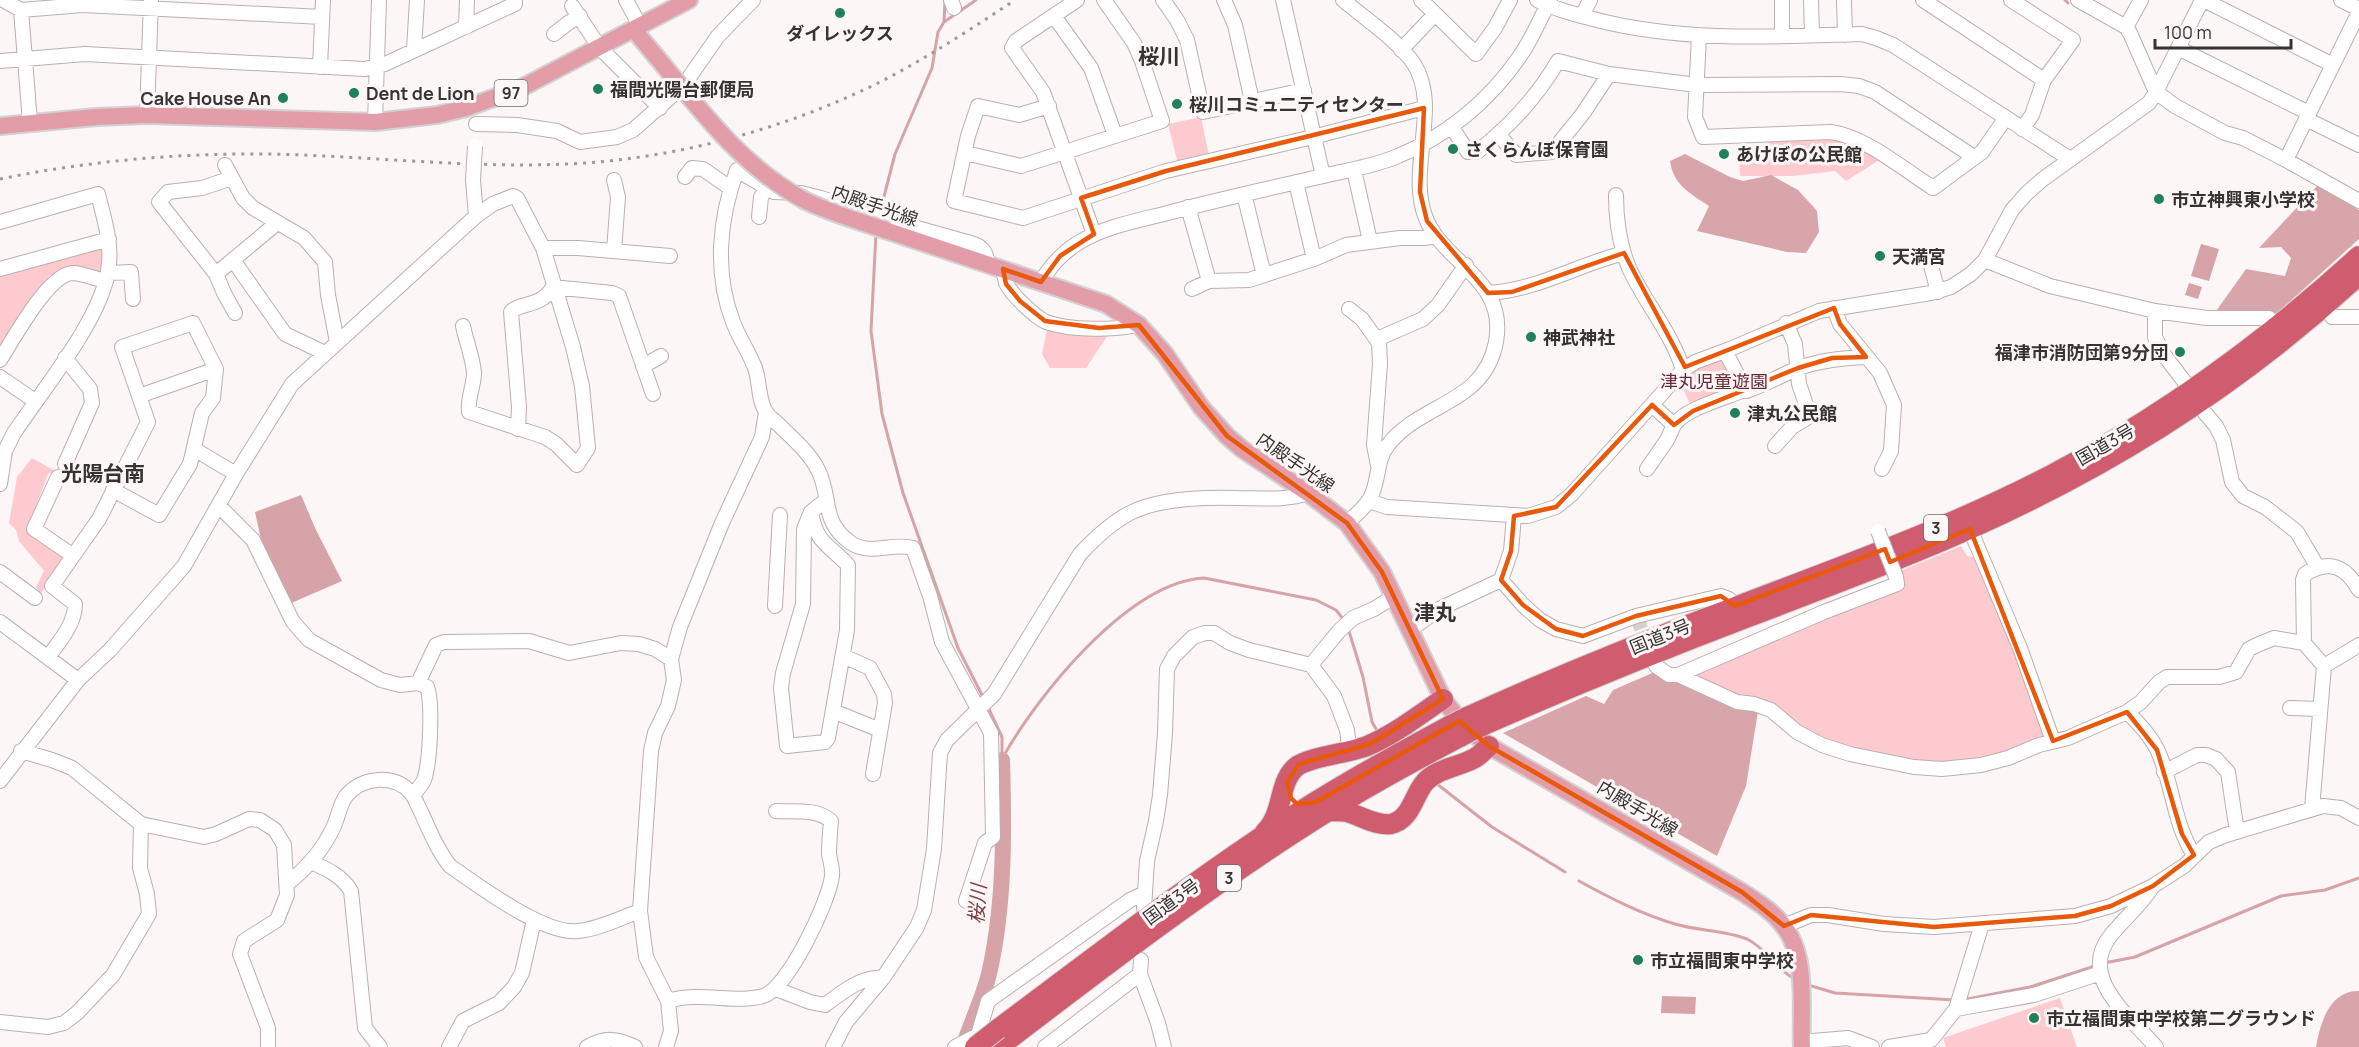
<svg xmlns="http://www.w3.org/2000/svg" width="2359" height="1047" viewBox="0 0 2359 1047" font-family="Manrope,'Noto Sans JP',sans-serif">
<rect width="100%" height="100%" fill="#fdf6f6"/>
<path fill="#fccacf" d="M1201 117 1209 156 1178 164 1168 124Z
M1838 137 1881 159 1846 181 1835 171 1794 176H1740L1739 155 1768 154V139Z
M106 247 102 274 67 269 49 276 0 348V276Z
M1047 330 1108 335 1086 368H1050L1042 354Z
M1721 359 1741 389 1692 409 1681 384 1697 369Z
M32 458 55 471 48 474 28 528 63 554 65 559 41 593 36 587 44 571 19 541 16 530 9 523 17 477Z
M1961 546 1967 556 1974 557 2010 642 2043 735 2040 740 1980 761 1940 763 1916 762 1845 747 1811 734 1740 697 1693 677V672L1902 585 1898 572Z
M2060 998 2077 1047H1946L1943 1038Z"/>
<path fill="#d7a5aa" d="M1685 154 1730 177 1743 181 1771 175 1798 190 1817 211 1819 232 1806 253 1787 252 1697 231 1709 206C1691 194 1673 185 1670 161Z
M2318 185 2359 210V239L2277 313 2214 314 2246 269 2285 276 2291 258 2281 247 2259 248Z
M1657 671 1721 702 1758 711 1746 786 1717 856 1503 733 1586 696 1604 704 1613 690Z
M2359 991V1047H2316C2320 1023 2330 990 2359 991Z"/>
<path fill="#d5a3a8" d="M2201 244 2219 249 2209 281 2191 276Z
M2189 283 2202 287 2198 299 2185 295Z
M301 495 316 530 342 581 289 604 262 544 255 512Z
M1662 996 1696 997 1695 1014 1661 1013Z"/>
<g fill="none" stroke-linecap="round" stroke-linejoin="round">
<path stroke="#d5a3a8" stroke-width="3" d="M2065 0 2068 3
M944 22 976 0
M880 212 895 154 932 68 938 32 944 22 945 0
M876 233 871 331 882 414 903 493 958 648 984 699
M1348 628 1363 677 1372 722 1378 732
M987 705 1002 737V760
M1002 759C1036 697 1128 582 1204 578L1316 600 1336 610 1344 620
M1437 784 1492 827 1565 872
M1579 881C1610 898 1641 914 1675 924 1698 931 1725 930 1747 939 1766 948 1777 970 1796 980
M2104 963 2135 957 2281 896 2325 890 2359 878
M1808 985 1835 993 1955 1000
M1962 1000 2030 987 2095 966"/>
<path stroke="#d5a3a8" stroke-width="16" d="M963 1047C971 1023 983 998 989 974 1005 904 1004 831 1002 760"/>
<path stroke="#d5cfcf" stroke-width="14" stroke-dasharray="14 7" stroke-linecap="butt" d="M1636 616 1649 648"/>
<g stroke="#bbafb0" stroke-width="16">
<path id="minor" d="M3 0 21 10 83 5 322 17
M626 0 640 26
M951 0 954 8
M1077 0 1016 41 1012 48 1043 92 1094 234
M1163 0 1177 20 1187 40 1203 112 1304 90
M1224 0 1235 25 1252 101
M1283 0 1323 176
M1343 0C1363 17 1400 42 1414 64 1442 108 1405 172 1427 221 1447 265 1507 280 1496 342 1484 405 1421 402 1388 445 1375 461 1380 483 1369 500 1364 509 1354 516 1347 523
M1421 0 1476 54 1495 28 1510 0
M1537 0C1554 9 1574 14 1593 19 1680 42 1772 37 1862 34L1876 38 1893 45 2070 159
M1811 0 1812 35
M1844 0 1845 35
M1923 0 2044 80 2073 40 2011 0
M2078 0 2126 27
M2141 0 2126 27 2130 33 2156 92 2175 106 2225 133 2243 138 2286 160 2359 201
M2204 0 2333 65
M2341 0 2359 9
M572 6 600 48 660 108
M21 10 30 122
M1054 16 1091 68 1115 135
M1582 16 1590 0
M466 27 467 0
M554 34 568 23 580 16
M1782 35V0
M1699 36 1695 117 1703 137 1831 132C1866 137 1903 169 1933 188L1982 152 2005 119
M2178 48 2309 113
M414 50 417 0
M1401 50 1435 14
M0 61 85 54 365 69 385 64 515 4V0
M320 67 323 0
M686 82 718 36 753 0
M1049 106 1019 115 978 106 968 136 954 201 1023 218 1166 171 1313 137 1424 108
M147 115 151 0
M2306 119 2359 145
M375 122 379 0
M476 124 517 125 557 131 580 142 617 137 633 130 674 94
M1451 126 1468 152H1477C1509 127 1537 97 1558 61L1609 74 1697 85 1840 84 1859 86 1875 92 1974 157
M2022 129 2032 115 2044 80
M1499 135 1516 155 1552 152 1584 112 1609 74
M965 153 1021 166 1162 121 1142 61 1134 43 1104 0
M2286 160 2359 12
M225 165 243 198 253 208 304 238 325 262 328 295 337 342
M1354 170 1370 241
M685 177 692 168 703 169 730 188
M232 178 202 188 168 192 159 202 216 274 224 293 235 313
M473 180 476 216
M1296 182 1314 259
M1244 194 1264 275
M1616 195C1616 219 1620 246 1629 268 1645 303 1672 333 1683 370
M1188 207 1209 281
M759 217 761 197 766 189
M0 222 98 194C104 219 113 245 108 271 101 319 42 391 14 433L5 451 0 484
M543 248H578L670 256
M614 251 618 197 614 180
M233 260 285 334 325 353
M1985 260 2050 286 2155 311 2207 318H2269
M1930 262 1938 292
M0 269 109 239
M1003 269C1004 274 1005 279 1006 283 1011 294 1035 317 1046 322 1071 331 1113 330 1139 325
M108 273 131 272 133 299
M216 274 277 223
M1041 282C1050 266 1062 253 1078 243 1104 227 1135 221 1164 214 1215 200 1267 189 1319 177 1346 170 1373 167 1398 156 1447 136 1490 100 1520 56 1532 39 1540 19 1550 0
M1192 289 1209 281 1249 280 1314 259 1346 245 1400 238H1424L1436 236
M1488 293C1537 290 1577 265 1624 253
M1834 308 1840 324 1880 373 1894 405 1891 451 1882 469
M1349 309 1362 319 1379 343 1380 364 1374 445 1378 466
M2155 311V337L2164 355 2184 381
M2332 317H2359
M1377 339 1423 319 1438 305 1466 265
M1725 351 1746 391C1765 385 1781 375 1799 368 1821 360 1842 358 1866 357
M0 360C13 340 49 272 74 273 84 274 96 279 106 281
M643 366 661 356
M0 377 35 401
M139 396 216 369
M2205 413 2216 426 2223 440 2232 482 2243 496 2265 507 2297 532 2317 566
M1674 425C1684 409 1726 398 1744 390
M518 429 519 407 511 312C519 302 541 308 553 287L612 293 619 296 653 394
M1775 446 1792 427 1810 416 1799 384 1795 344 1786 323
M194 449 236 474
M65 464 92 403 90 389 65 358
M1647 469 1667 440 1674 425 1652 405
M58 477 34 529 72 555
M1369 501 1387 507 1528 516 1556 507 1571 495 1683 370 1695 362 1730 349 1819 311 1931 293 1951 287 1971 274 1985 260 2012 210 2026 194 2043 179 2149 103 2156 92 2202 0
M219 506 253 540 293 622 309 640 381 680 400 685 418 683 427 687C433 703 430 764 424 780 421 786 416 791 413 795
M811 512C816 543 828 544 848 565L847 630 828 738 825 742 787 746 781 688 783 673 803 604 804 529 811 512 825 501
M1970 529 2020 648 2053 741
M0 572 35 598
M1501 580 1523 605 1540 620 1556 629 1583 636 1636 616 1721 596 1729 599 1735 606
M775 606 780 515
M0 622 78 680
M1410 630 1439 609 1501 580 1511 551 1514 516
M843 656 870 668 884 694 885 703 873 774
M48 657C60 641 75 624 75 604L52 586 99 519 148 422 122 347 193 323 216 369 213 398 202 413 190 464 159 515 113 490
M1311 665 1339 631 1353 618 1374 609 1393 597
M1656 666 1669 675H1678L1737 702 1754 704 1771 710 1797 732 1822 745 1850 754 1914 767 1942 769 1981 765 2008 758 2039 745 2068 738 2127 712 2141 702 2159 682 2167 677H2219L2236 672 2249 649 2257 645 2274 638 2304 643
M2324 666 2359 645
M1678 675 1824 612 1897 584 1896 577
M418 683 436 645 444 642 529 641 569 653 621 643 639 644 655 649 671 659
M2290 708 2320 709
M833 711 880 730
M2127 712C2139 723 2149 734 2157 749 2173 783 2173 823 2194 855
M21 751 52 760 72 768 141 824 204 837 216 834 249 819 260 820 275 830 284 845 287 895 277 920 244 941 240 954 268 1028V1047
M2164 772 2197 755H2206L2216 759 2228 772 2237 832
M0 781 78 680 110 650 184 566 236 474 292 384 476 216 493 204 513 196 517 198 543 248 573 347 582 386 588 448 577 465 556 444 545 437 469 412C467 399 474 386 474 373 473 358 466 341 463 326
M2312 809 2324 666 2304 643 2303 580 2305 574C2329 559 2346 566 2359 590
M311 862C327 869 342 876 351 891L365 1028 380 1047
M288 883C307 868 324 848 334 826 338 817 340 804 346 796 362 777 394 773 411 793 416 799 418 807 422 814 430 832 438 851 450 866 479 886 544 935 578 931 599 929 620 918 640 911
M2153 886C2141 905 2125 918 2111 935 2076 978 2132 1018 2156 1047
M966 901 985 843 993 837 991 733 942 642 930 596 913 548C893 542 870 556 851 543 820 522 832 496 818 470 810 453 792 438 779 425 775 421 769 417 766 412 758 400 760 382 755 368 749 352 739 338 733 322 714 273 719 219 737 170L774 192 801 193 821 198 896 222 974 244C984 248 986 253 988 264
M1144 908 1147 861 1156 821 1160 795 1165 733 1167 669 1174 656 1193 637 1205 633H1214L1230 643 1249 650 1311 665 1334 696 1347 730 1349 746
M1784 926 1811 915H1828L1884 924 1934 927 2075 916 2111 906 2153 886 2184 866 2209 842 2226 835 2323 806 2341 808 2359 818
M1141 960 1140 974 1158 1023 1164 1047
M776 989 810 1002 825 1005C841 993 863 975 883 978
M668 1001C701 991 734 1004 763 996 787 990 829 902 832 876 833 868 830 861 829 854 829 843 830 832 831 821 817 808 793 812 776 811
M1956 1009 2034 995 2101 973
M0 1022 48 1027 64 1023 77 1013 113 975 149 914 147 894 140 868 141 824
M1801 1042 1848 1038 1872 1047
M449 1047 463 1021 499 1003 514 987 522 973 534 920
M587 1047C605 1037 617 1038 635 1047
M666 1047 671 1031 668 1001 646 957 640 911 651 751 655 733 668 706 674 680 671 659 680 627 722 523 762 437 766 412
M833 1047 846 1022 883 978 917 927 924 910 934 849 940 753 947 740 994 694 1080 554C1094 539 1111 523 1130 513 1159 498 1207 497 1239 498 1263 498 1285 501 1308 493
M955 1047 978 1035
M984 1047 978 1035 988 1001 1130 900 1145 893
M1045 1047 1140 974
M1889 1047 1931 1040 1956 1009 1982 924"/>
</g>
<g stroke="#d3d2d2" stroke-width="20">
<path id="major" d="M634 30 664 66
M0 126 96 117 147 115 375 122 437 115 466 108 521 88 689 0
M888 231 1106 304 1139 325 1165 354 1201 407 1227 436 1242 449 1308 493 1347 523 1382 572 1443 699 1463 725 1489 746 1742 892C1757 902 1771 910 1782 924 1809 956 1800 1008 1802 1047"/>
</g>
<g stroke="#d3d2d2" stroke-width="22">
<path id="highway" d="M1467 717C1555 677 1644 641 1735 607 1842 566 1952 527 2053 474 2165 415 2266 341 2359 256
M1477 728C1568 688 1659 651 1751 616 1845 580 1939 546 2029 501 2149 442 2261 366 2359 275
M1328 811C1335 811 1341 811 1347 812 1361 816 1376 826 1391 824 1411 820 1414 794 1425 782 1438 768 1459 767 1475 758 1480 755 1485 750 1489 746
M1265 832C1284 814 1278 782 1296 767 1308 757 1350 753 1367 746 1394 735 1419 715 1443 699
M998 1029C1084 965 1169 899 1258 839 1319 797 1384 761 1449 726
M999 1047C1106 965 1213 883 1327 812 1371 784 1416 760 1462 736"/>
</g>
<use href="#minor" stroke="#fff" stroke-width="14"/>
<use href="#major" stroke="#e39da9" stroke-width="16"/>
<use href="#highway" stroke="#d05c70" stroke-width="20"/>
<path stroke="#9e9999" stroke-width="3" stroke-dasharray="3 6" stroke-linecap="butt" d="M0 179C88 161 178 153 268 154 374 156 479 170 585 163 686 156 789 127 880 82 927 58 971 29 1015 0"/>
<g stroke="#bbafb0" stroke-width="16" stroke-linecap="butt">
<path id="minor-bridge" d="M473 180 475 146
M1878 531 1896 577"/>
</g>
<g stroke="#d3d2d2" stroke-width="20" stroke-linecap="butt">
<path id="major-bridge" d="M664 66C705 116 744 167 802 199 829 213 860 221 888 231"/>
</g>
<g stroke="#d3d2d2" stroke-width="22" stroke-linecap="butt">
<path id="highway-bridge" d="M1449 726 1467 717
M1462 736 1477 728
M975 1047 998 1029"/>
</g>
<use href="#minor-bridge" stroke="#fff" stroke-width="14"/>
<use href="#major-bridge" stroke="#e39da9" stroke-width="16"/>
<use href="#highway-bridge" stroke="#d05c70" stroke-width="20"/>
</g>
<path fill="none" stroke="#e8590c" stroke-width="4.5" stroke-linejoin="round" d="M1424 108 1420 192 1427 221 1488 293 1512 292 1624 253 1685 367 1834 308 1840 324 1866 357 1832 358 1798 368 1693 411 1674 425 1652 405 1556 507 1514 516 1511 551 1501 580 1523 605 1556 629 1583 636 1636 616 1721 596 1735 606 1885 549 1890 562 1970 529 2053 741 2127 712 2157 750 2182 834 2194 855 2153 886 2111 906 2075 916 1934 927 1811 915 1784 926 1742 892 1489 746 1459 721 1316 802 1297 804 1291 798 1287 782 1299 764 1370 744 1443 699 1382 572 1347 523 1227 436 1139 325 1099 328 1045 321 1020 301 1006 284 1003 269 1041 282 1060 256 1094 234 1081 198 1166 171Z"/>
<g fill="#1e815a" stroke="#fdf6f6" stroke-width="2">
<circle cx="840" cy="13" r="6"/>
<circle cx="598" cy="89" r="6"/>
<circle cx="354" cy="93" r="6"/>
<circle cx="283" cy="98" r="6"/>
<circle cx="1177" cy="104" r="6"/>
<circle cx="1453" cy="149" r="6"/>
<circle cx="1724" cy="154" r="6"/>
<circle cx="2159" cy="199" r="6"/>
<circle cx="1880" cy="256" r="6"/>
<circle cx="1531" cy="337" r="6"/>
<circle cx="2180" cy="352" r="6"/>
<circle cx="1735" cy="413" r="6"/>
<circle cx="1638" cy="960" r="6"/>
<circle cx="2034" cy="1018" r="6"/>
</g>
<g text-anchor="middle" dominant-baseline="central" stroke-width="6" stroke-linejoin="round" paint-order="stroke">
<g fill="#fdf6f6" stroke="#726e6e" stroke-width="1.5">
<rect x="494.5" y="80" width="33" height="26" rx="4.5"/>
<rect x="1924" y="515" width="24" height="26" rx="4.5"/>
<rect x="1217" y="865" width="24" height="26" rx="4.5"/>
</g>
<g font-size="16" font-weight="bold" fill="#373333">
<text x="511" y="93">97</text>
<text x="1936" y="528">3</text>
<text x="1229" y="878">3</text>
</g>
<g font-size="18" font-weight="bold" fill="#373333" stroke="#fdf6f6" text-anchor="start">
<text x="840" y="33" text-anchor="middle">ダイレックス</text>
<text x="610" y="89">福間光陽台郵便局</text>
<text x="366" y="93">Dent de Lion</text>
<text x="271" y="98" text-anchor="end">Cake House An</text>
<text x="1189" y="104">桜川コミュ二ティセンター</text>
<text x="1465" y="149">さくらんぼ保育園</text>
<text x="1736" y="154">あけぼの公民館</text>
<text x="2171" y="199">市立神興東小学校</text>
<text x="1892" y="256">天満宮</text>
<text x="1543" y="337">神武神社</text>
<text x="2168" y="352" text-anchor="end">福津市消防団第9分団</text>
<text x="1747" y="413">津丸公民館</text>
<text x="1650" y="960">市立福間東中学校</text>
<text x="2046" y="1018">市立福間東中学校第二グラウンド</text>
</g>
<g font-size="18" fill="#373333" stroke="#fdf6f6">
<text transform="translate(875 205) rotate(19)">内殿手光線</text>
<text transform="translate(2105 444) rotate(-30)">国道3号</text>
<text transform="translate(1296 462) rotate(35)">内殿手光線</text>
<text transform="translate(1660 636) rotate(-22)">国道3号</text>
<text transform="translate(1638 808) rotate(31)">内殿手光線</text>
<text transform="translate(1171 901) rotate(-36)">国道3号</text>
</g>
<g font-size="18" fill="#672934" stroke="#fdf6f6">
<text x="1714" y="381">津丸児童遊園</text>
</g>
<g font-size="20" font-style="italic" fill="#7d3d47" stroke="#fdf6f6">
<text transform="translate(977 904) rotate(-86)">桜川</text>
</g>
<g font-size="21" font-weight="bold" fill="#373333" stroke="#fdf6f6">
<text x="1159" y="56">桜川</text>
<text x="103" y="473">光陽台南</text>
<text x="1435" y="612">津丸</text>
</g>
</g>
<path d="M2155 39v9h136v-9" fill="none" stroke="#373333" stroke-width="3"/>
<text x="2164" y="39" font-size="18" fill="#373333" stroke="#fdf6f6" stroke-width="4.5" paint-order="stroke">100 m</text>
</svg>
